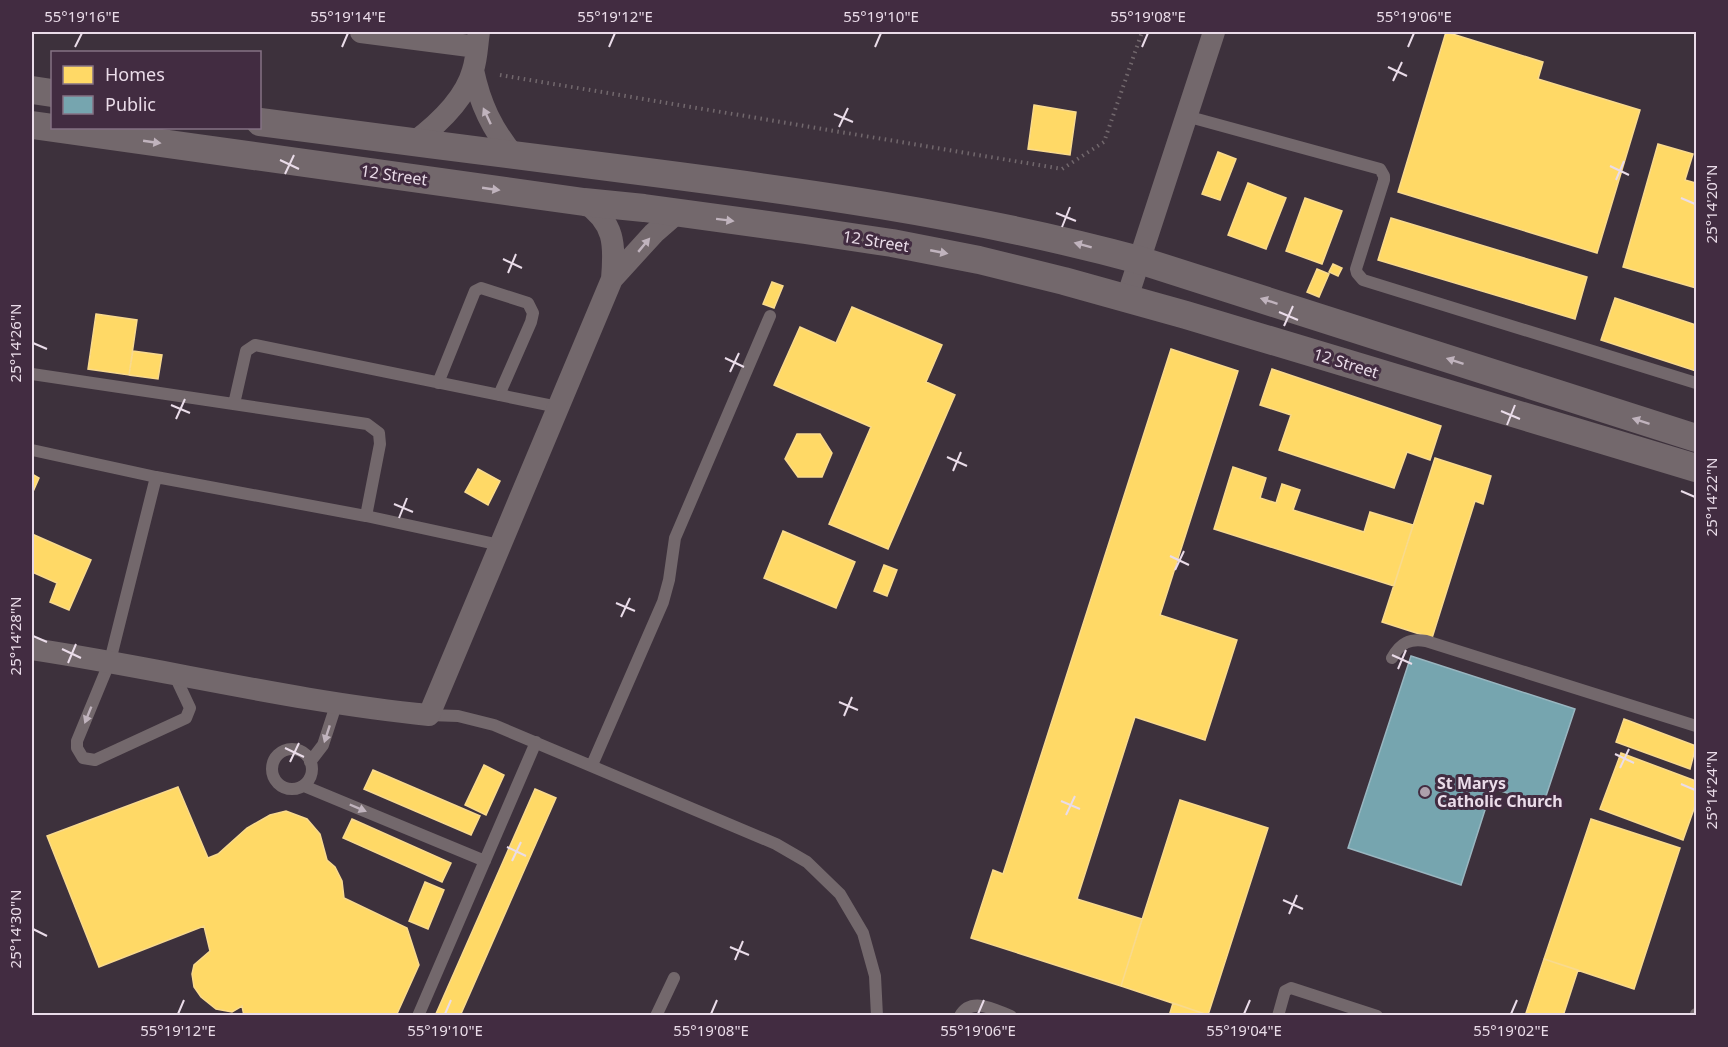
<svg xmlns="http://www.w3.org/2000/svg" width="1728" height="1047" viewBox="0 0 1728 1047" font-family="'Noto Sans',sans-serif">
<rect width="100%" height="100%" fill="#3d313c"/>
<path fill="#ffd966" stroke="#f9da8d" stroke-width="1.5" d="M1446 32 1543 62 1538 79 1640 110 1597 253 1398 192Z
M1034 105 1076 112 1070 155 1028 149Z
M1658 144 1693 154 1685 180 1696 183V288L1623 267Z
M1218 152 1236 159 1220 200 1202 194Z
M1248 183 1286 198 1266 249 1228 235Z
M1305 198 1342 211 1322 264 1286 251Z
M1391 218 1587 277 1575 319 1378 260Z
M1333 264 1342 268 1338 276 1329 272Z
M1317 269 1329 274 1319 297 1307 292Z
M772 282 783 286 774 308 763 304Z
M1615 298 1696 325V371L1601 340Z
M852 307 942 345 926 382 955 395 888 549 829 524 871 427 774 385 800 327 836 343Z
M96 314 137 320 129 375 88 369Z
M1171 349 1238 371 1160 615 1237 640 1205 740 1135 717 1077 899 1142 919 1121 986 971 938 993 870 1003 874Z
M133 351 162 355 158 379 129 375Z
M1272 369 1441 426 1430 460 1407 452 1394 488 1279 450 1291 415 1260 405Z
M797 434H820L832 453 822 477H798L785 459Z
M1435 458 1491 476 1483 504 1475 501 1432 638 1382 622Z
M1233 467 1266 478 1260 498 1276 503 1282 484 1300 490 1293 510 1364 532 1370 512 1413 525 1394 586 1214 529Z
M478 469 500 481 488 505 465 492Z
M32 474 39 478 32 494Z
M783 531 855 562 836 608 764 578Z
M32 534 91 560 69 610 50 602 57 583 32 572Z
M884 565 897 570 887 596 874 591Z
M1624 719 1696 746 1690 769 1616 742Z
M1621 753 1696 781V803L1683 840 1600 809Z
M484 765 504 775 486 815 465 805Z
M373 770 480 816 471 835 364 789Z
M178 787 208 858 218 854 247 828 270 815 286 811 307 819 320 834 327 860 335 867 342 881 344 898 407 928 419 965 396 1016H244L242 1006 232 1012 216 1009 201 997 194 987 192 974 194 965 210 951 204 926 99 967 47 836Z
M535 789 556 798 460 1016H435Z
M1180 800 1268 828 1208 1015 1121 986Z
M352 819 451 863 442 882 343 838Z
M1591 819 1680 848 1634 989 1544 959Z
M425 882 444 890 428 929 409 921Z
M1544 959 1578 970 1563 1016H1525Z
M1173 1003 1208 1015V1016H1169Z"/>
<path fill="#76a5af" stroke="#99b6c0" stroke-width="1.5" d="M1411 656 1575 709 1543 805 1492 788 1461 885 1348 848Z"/>
<g fill="none" stroke-linecap="round" stroke-linejoin="round">
<path stroke="#72686d" stroke-width="4" stroke-dasharray="1.5 4.5" stroke-linecap="butt" d="M500 75 1062 169 1104 142 1142 32"/>
<path stroke="#73686c" stroke-width="12" d="M1186 116 1380 169 1384 176V180L1356 269 1357 273 1363 280 1696 383
M32 374 367 424 379 433 380 444 366 516
M438 383 475 291 481 288 528 303 533 313 531 322 499 395
M234 404 246 351 255 345 558 407
M32 450 156 477 110 661 77 741V748L83 758 95 760 186 718 190 708 174 674
M156 477 366 516 500 545
M1392 658C1400 643 1410 638 1426 641L1696 726
M429 715 458 716 494 725 776 844 807 862 840 894 863 933 875 976 877 1016
M272 769a20 20 0 1 1 40 0a20 20 0 1 1-40 0Z
M310 762 323 745 337 702
M592 765 663 602 669 580 675 538 770 316
M304 786 485 861
M418 1016 536 742
M656 1016 674 978
M960 1016C971 996 995 1010 1011 1016
M1278 1016 1285 991 1291 988 1377 1016
M1696 1016V1014"/>
<path stroke="#73686c" stroke-width="22" d="M361 32 477 47
M473 70C480 104 492 129 514 156
M413 143C437 125 465 100 473 70 477 58 477 44 479 32
M612 279 654 233 677 213
M1127 298 1214 32
M32 649C164 669 296 702 429 715L612 279C615 244 615 223 584 202"/>
<path stroke="#73686c" stroke-width="28" d="M32 90 52 93
M260 122C381 138 503 154 624 169 797 191 970 214 1139 260L1696 438
M32 125 584 202 644 208 805 230 892 243 979 260 1064 281 1186 315 1696 468"/>
</g>
<defs><path id="oneway-solid" d="M-6-.8H1V-3.2L6.5 0L1 3.2V.8H-6Z" transform="scale(1.5)"/></defs>
<g fill="#c0b3bd">
<use href="#oneway-solid" transform="translate(487 116) rotate(-115)"/>
<use href="#oneway-solid" transform="translate(152 142) rotate(8)"/>
<use href="#oneway-solid" transform="translate(491 189) rotate(8)"/>
<use href="#oneway-solid" transform="translate(725 220) rotate(7)"/>
<use href="#oneway-solid" transform="translate(644 245) rotate(-50)"/>
<use href="#oneway-solid" transform="translate(1083 245) rotate(-165)"/>
<use href="#oneway-solid" transform="translate(939 252) rotate(11)"/>
<use href="#oneway-solid" transform="translate(1269 301) rotate(-162)"/>
<use href="#oneway-solid" transform="translate(1455 361) rotate(-162)"/>
<use href="#oneway-solid" transform="translate(1641 421) rotate(-162)"/>
<use href="#oneway-solid" transform="translate(88 715) rotate(112)"/>
<use href="#oneway-solid" transform="translate(327 734) rotate(108)"/>
<use href="#oneway-solid" transform="translate(358 808) rotate(23)"/>
</g>
<path fill="none" stroke="#eadce9" stroke-width="2" d="M75 47 82 33M342 47 348 33M609 47 615 33M875 47 881 33M1142 47 1148 33M1408 47 1414 33M1388 67 1407 76M1393 81 1402 62M834 114 853 122M839 127 848 108M280 160 299 169M1610 166 1629 175M285 174 294 155M1616 180 1624 161M1681 198 1695 204M1056 213 1076 221M1062 227 1070 207M503 259 522 268M508 273 516 254M1279 312 1298 320M1284 326 1293 306M33 343 47 349M725 358 744 367M730 372 739 353M171 405 190 413M1501 411 1520 419M176 419 185 399M1507 425 1515 405M947 457 967 466M953 471 961 452M1681 491 1695 497M394 504 413 512M399 518 407 498M1170 556 1189 565M1175 570 1184 551M616 603 635 611M621 617 630 598M33 636 47 642M62 649 81 658M1392 655 1412 664M68 663 76 644M1398 669 1406 650M839 702 858 710M844 716 852 697M285 748 304 757M1615 754 1634 763M290 762 299 743M1620 768 1629 749M1681 784 1695 790M1061 801 1080 809M1066 815 1075 796M507 847 526 856M512 861 521 842M1283 900 1303 909M1289 914 1297 895M33 929 47 936M730 947 749 955M735 960 743 941M178 1014 184 1000M445 1014 451 1000M711 1014 717 1000M978 1014 984 1000M1244 1014 1250 1000M1511 1014 1517 1000"/>
<circle fill="#ada0ac" stroke="#422c41" stroke-width="2" cx="1425" cy="792" r="6"/>
<g text-anchor="middle" dominant-baseline="central" stroke-width="6" stroke-linejoin="round" paint-order="stroke">
<g font-size="16" fill="#eadce9" stroke="#422c41">
<text transform="translate(394 175) rotate(8)">12 Street</text>
<text transform="translate(876 241) rotate(9)">12 Street</text>
<text transform="translate(1346 363) rotate(17)">12 Street</text>
</g>
<g font-size="16" font-weight="bold" fill="#eadce9" stroke="#422c41" text-anchor="start">
<text x="1437" y="783">St Marys<tspan x="1437" dy="18">Catholic Church</tspan></text>
</g>
</g>
<rect width="1728" height="1047" fill="none" stroke="#422c41" stroke-width="66"/>
<rect x="51" y="51" width="210" height="78" fill="#422c41" stroke="#857284" stroke-width="1.5"/>
<rect x="63" y="66" width="30" height="18" fill="#ffd966" stroke="#857284" stroke-width="1.5"/>
<text x="105" y="81" font-size="18" fill="#eadce9">Homes</text>
<rect x="63" y="96" width="30" height="18" fill="#76a5af" stroke="#857284" stroke-width="1.5"/>
<text x="105" y="111" font-size="18" fill="#eadce9">Public</text>
<rect x="33" y="33" width="1662" height="981" fill="none" stroke="#eadce9" stroke-width="2"/>
<g font-size="15" text-anchor="middle" fill="#eadce9">
<text x="82" y="22">55°19'16"E</text>
<text x="348" y="22">55°19'14"E</text>
<text x="615" y="22">55°19'12"E</text>
<text x="881" y="22">55°19'10"E</text>
<text x="1148" y="22">55°19'08"E</text>
<text x="1414" y="22">55°19'06"E</text>
<text transform="translate(1712 204) rotate(-90)" y="5">25°14'20"N</text>
<text transform="translate(16 343) rotate(-90)" y="5">25°14'26"N</text>
<text transform="translate(1712 497) rotate(-90)" y="5">25°14'22"N</text>
<text transform="translate(16 636) rotate(-90)" y="5">25°14'28"N</text>
<text transform="translate(1712 790) rotate(-90)" y="5">25°14'24"N</text>
<text transform="translate(16 929) rotate(-90)" y="5">25°14'30"N</text>
<text x="178" y="1036">55°19'12"E</text>
<text x="445" y="1036">55°19'10"E</text>
<text x="711" y="1036">55°19'08"E</text>
<text x="978" y="1036">55°19'06"E</text>
<text x="1244" y="1036">55°19'04"E</text>
<text x="1511" y="1036">55°19'02"E</text>
</g>
</svg>
